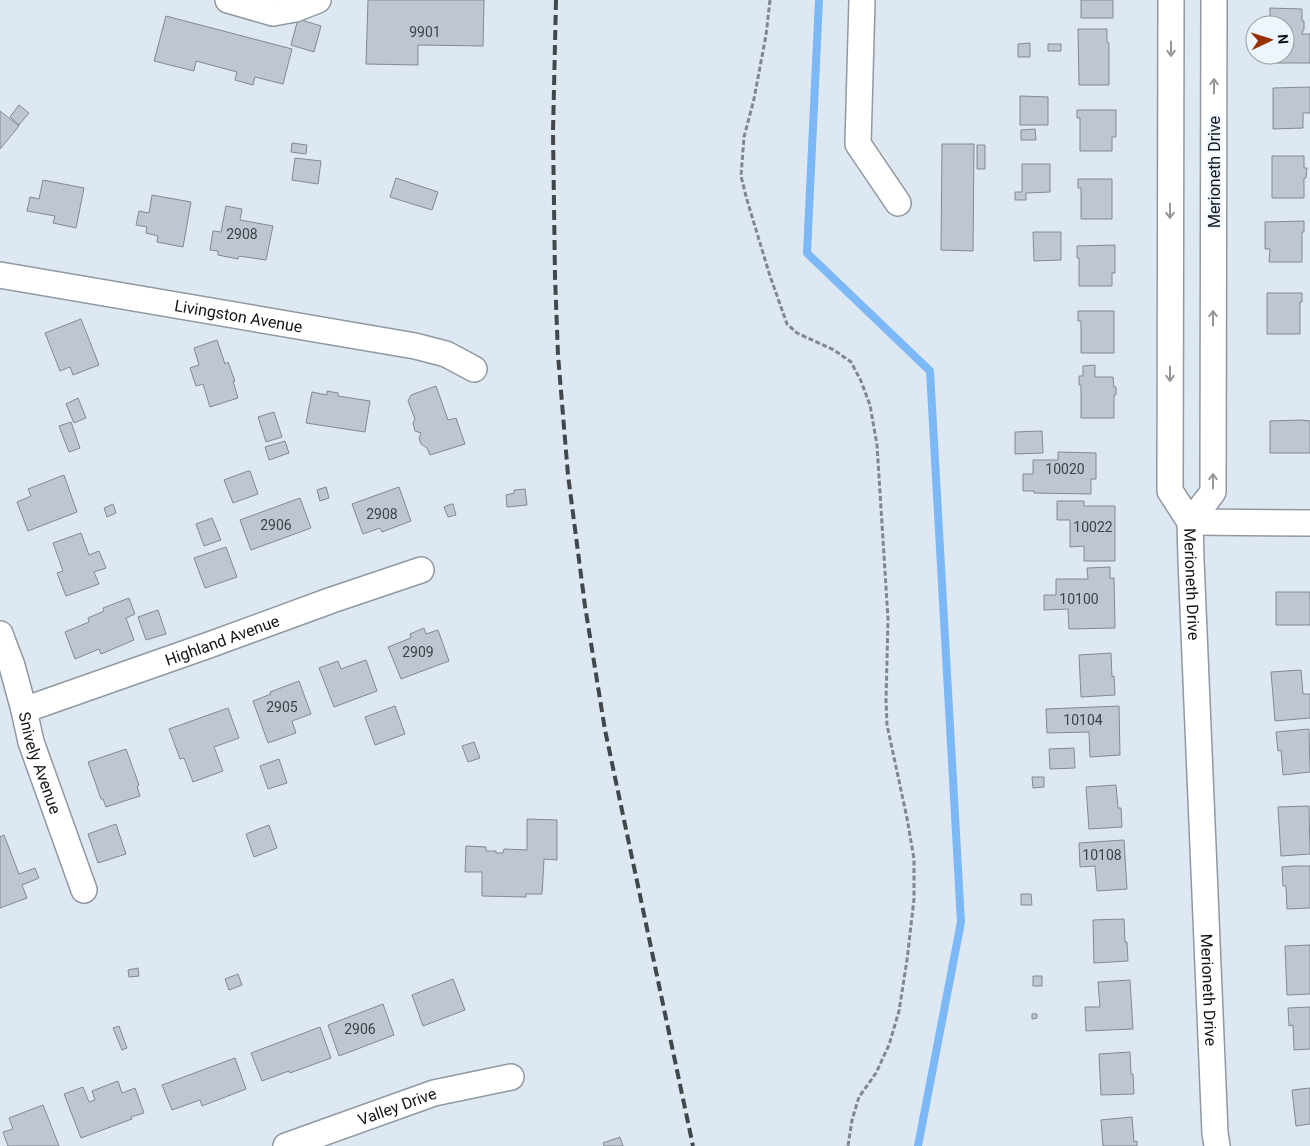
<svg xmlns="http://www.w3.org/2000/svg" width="1310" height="1146" viewBox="0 0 1310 1146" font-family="Roboto,sans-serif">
<rect width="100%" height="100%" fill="#dee8f2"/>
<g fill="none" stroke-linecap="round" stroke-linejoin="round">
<path stroke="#7cb8f6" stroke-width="8" d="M819 0 807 253 930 371 961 922 918 1146"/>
</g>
<path fill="#bec7d1" stroke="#818a93" d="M368 0H484L483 46 418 45V65L366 64Z
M1081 0H1113V18H1081Z
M1270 8 1302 9V21H1304V30H1303L1302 34H1310V63H1270V55H1285V25H1270Z
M166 16 292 49 283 84 255 77 253 85 235 80 237 72 196 61 194 71 154 61Z
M298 19 321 26 314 52 291 45Z
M1078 29H1107V42L1109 43V85H1079Z
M1030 43V57H1018V44Z
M1048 44H1061V51H1048Z
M1310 87V113H1303V128L1273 129V88Z
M1020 96 1048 97V125H1020Z
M19 105 29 113 19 125 10 117Z
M1077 110H1116V137H1112V151H1080V118H1077Z
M0 111 19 126 0 149Z
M1035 129 1036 140H1021V130Z
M292 143 307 145 306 154 291 152Z
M942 144H974L973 251 941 250Z
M977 145H985V169H977Z
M1272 156H1304V168H1307L1306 178H1304V198H1272Z
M295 158 321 161 318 184 292 180Z
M1022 164H1050V192L1026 193V200H1015V192H1022Z
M396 178 438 192 432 210 390 197Z
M1078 179H1112V219H1081V188H1078Z
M43 180 84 188 76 228 53 223 55 216 27 211 30 197 39 199Z
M152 195 191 202 183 247 157 242 158 236 146 233 147 227 136 225 139 211 149 213Z
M226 206 242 209 240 220 273 226 266 260 239 256 238 259 218 255V251L210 250 213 231 221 232Z
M1304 221V232H1302V262H1269L1270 249H1265V222Z
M1033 232H1061V260L1034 261Z
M1115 245V273H1112V286H1079V258H1077V246Z
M1267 293H1302V302H1300V334H1267Z
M1078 311H1114V353H1081V321H1078Z
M81 319 99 365 73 375 70 367 60 371 45 333Z
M217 340 225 364 228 362 235 381H233L238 398 210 407 203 384 196 386 190 368 199 365 194 348Z
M1095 365V377H1113L1114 387H1116V395H1114V418H1081V385H1079V376H1083V366Z
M436 386 448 420 456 418 465 444 430 455 427 448 421 444 419 438 421 433 415 431 413 423 415 419 408 401 411 395Z
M327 391 338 393V396L370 401 365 432 306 423 312 392 327 395Z
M78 398 86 418 74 423 66 404Z
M274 412 282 437 266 442 258 417Z
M1301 420 1310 421V453H1270V421Z
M71 422 80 448 69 452 59 426Z
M1042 431 1043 453 1015 454V432Z
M285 441 289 453 269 460 265 447Z
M1058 452 1096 453V479H1091V494L1034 493V491H1023V474H1033V460H1058Z
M248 471H250L258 494 233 503 224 480Z
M64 475 77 512 28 531 17 502 31 496 28 489Z
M326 487 329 498 320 501 317 490Z
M399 487 411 521 382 532 380 528 363 534 352 504Z
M525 489 527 505 507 507 506 495 514 493V490Z
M300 498 311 528 251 550 240 520Z
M1057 501H1084V506H1115V561H1084V546L1070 547V520H1057Z
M113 504 116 513 107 517 104 508Z
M451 504H453L456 515 448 517 444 507Z
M212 518 221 540 204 546 196 524Z
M81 533 89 555 99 551 106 568 94 572 99 584 66 596 57 573 63 571 53 543Z
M226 547 237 577 205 588 194 558Z
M1110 567V578H1114L1115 628 1069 629 1068 609 1044 610V595H1056V579H1088L1087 568Z
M1276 592H1310V625H1276Z
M129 598 135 614 126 618 134 640 101 654 99 649 75 659 65 632 89 622 88 618 104 611 103 608Z
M158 610 166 634 146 640 138 617Z
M424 628 426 634 438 630 449 661 401 679 388 647 411 638 410 634Z
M1111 653 1112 677 1114 676 1115 695 1081 697 1079 655Z
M366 660 377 691 334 707 319 668 338 661 341 669Z
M1301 670 1303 694H1310V718L1275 721 1271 672Z
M299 681 311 714 292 721 296 733 268 743 253 701 271 694 270 692Z
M395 706 405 734 375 745 365 717Z
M1119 706 1120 755 1090 757 1089 732 1047 733 1046 709Z
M228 708 239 738 214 747 223 771 193 782 184 758 180 759 169 729Z
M1309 729 1310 772 1283 775 1281 750 1278 751 1276 732Z
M474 742 480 758 468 762 462 746Z
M1074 748 1075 768 1050 769 1049 749Z
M126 749 139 785 137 786 140 796 106 807 103 799H101L88 762Z
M279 759 287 783 268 789 260 766Z
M1032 777H1044V787L1033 788Z
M1116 785 1118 808H1121L1122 827 1089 829 1086 787Z
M1309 806 1310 854 1281 856 1278 807Z
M527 819 557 820V860L544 859 542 894H526V897L482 896V872H465L466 846 486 847V851H496V853H503L504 849 527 850Z
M116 824 126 854 98 863 88 834Z
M269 825 277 848 254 857 246 834Z
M4 835 19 874 35 868 39 878 22 885 27 898 0 908V837Z
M1124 840 1127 889 1097 891 1095 866 1080 867 1079 843Z
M1293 866H1310V908L1287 909 1286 886H1283L1282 867Z
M1021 894H1031L1032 905H1021Z
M1124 919 1125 942H1127L1128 961 1094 963 1093 920Z
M1310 945V994L1287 995 1285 946Z
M138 968 139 976 129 977 128 970Z
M238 974 242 985 229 990 225 979Z
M1033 976H1042V986H1033Z
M453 979 465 1010 423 1026 412 995Z
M1130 980 1133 1029 1086 1031 1085 1007H1100L1098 982Z
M383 1004 394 1035 339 1056 328 1025Z
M1310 1007V1049L1294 1050 1293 1025 1289 1026 1288 1008Z
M1032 1014H1037V1018L1032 1019Z
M119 1026 127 1048 122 1050 113 1028Z
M320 1027 331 1058 290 1073 289 1071 262 1081 251 1053Z
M1130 1052 1131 1074H1133L1134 1094 1101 1095 1099 1054Z
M235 1058 246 1089 202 1106 200 1100 172 1110 162 1085Z
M118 1081 122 1093 135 1088 144 1113 131 1117 132 1119 81 1138 64 1094 83 1087 89 1102 95 1100 92 1091Z
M1310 1088V1124L1296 1126 1292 1090Z
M43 1105 59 1146H8L3 1132 13 1129 9 1118Z
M1132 1117 1134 1142 1137 1141V1146H1103L1101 1120Z
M620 1137 623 1146H604L603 1143Z"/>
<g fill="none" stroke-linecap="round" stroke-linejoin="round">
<g stroke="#9099a2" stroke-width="28">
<g id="minor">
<path d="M228 0 273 13 295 9 318 0"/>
<path d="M862 0 858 144 898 203"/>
<path d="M1171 0 1170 491 1190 522"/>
<path id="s1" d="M1214 0 1213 492 1190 522 1191 560 1215 1133 1217 1146"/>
<path id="s2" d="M0 275 415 346 446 354 474 369"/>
<path d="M1190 522 1310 523"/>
<path id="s3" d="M0 634 12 666 24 710 31 742 84 890"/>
<path id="s4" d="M24 710 209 645 332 600 421 570"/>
<path id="s5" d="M286 1146 434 1093 511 1077"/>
</g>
</g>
<path stroke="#80878e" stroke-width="3" stroke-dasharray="5 2.5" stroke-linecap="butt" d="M770 0 766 35 754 99 744 137 741 176 747 200 770 276 787 324 797 333 834 350 851 362 861 381 870 405 877 445 888 619 886 700 887 725 907 818 914 859V899L907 960 899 1011 889 1045 876 1073 859 1097 852 1120 848 1146"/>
<use href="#minor" stroke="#fff" stroke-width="25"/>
<path stroke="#42474c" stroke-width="4" stroke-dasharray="10 5" stroke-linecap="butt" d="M556 0 553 132 555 277 558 355 568 475 585 606 605 730 693 1146"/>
</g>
<defs><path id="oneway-shaft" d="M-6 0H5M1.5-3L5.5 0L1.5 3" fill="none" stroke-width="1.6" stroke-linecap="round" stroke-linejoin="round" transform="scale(1.25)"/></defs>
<g stroke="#949698">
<use href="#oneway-shaft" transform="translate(1171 49) rotate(90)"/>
<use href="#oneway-shaft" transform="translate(1214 86) rotate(-90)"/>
<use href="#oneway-shaft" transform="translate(1170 211) rotate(90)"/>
<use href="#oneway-shaft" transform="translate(1213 318) rotate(-90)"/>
<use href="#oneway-shaft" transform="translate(1170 374) rotate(90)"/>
<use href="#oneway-shaft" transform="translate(1213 481) rotate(-90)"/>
</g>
<g text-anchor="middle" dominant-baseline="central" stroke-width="4.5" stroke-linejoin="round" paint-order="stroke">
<g font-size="14" fill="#3d4247">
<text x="425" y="32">9901</text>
<text x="242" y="234">2908</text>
<text x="1065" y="469">10020</text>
<text x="382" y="514">2908</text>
<text x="276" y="525">2906</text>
<text x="1093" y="527">10022</text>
<text x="1079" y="599">10100</text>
<text x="418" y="652">2909</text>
<text x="282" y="707">2905</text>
<text x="1083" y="720">10104</text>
<text x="1102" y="855">10108</text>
<text x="360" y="1029">2906</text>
</g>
<g font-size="16" fill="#121519" stroke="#edf5fd">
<text transform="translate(1214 172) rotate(-90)">Merioneth Drive</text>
<text stroke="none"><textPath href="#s2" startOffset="242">Livingston Avenue</textPath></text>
<text stroke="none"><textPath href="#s1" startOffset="592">Merioneth Drive</textPath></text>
<text stroke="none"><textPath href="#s4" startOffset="210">Highland Avenue</textPath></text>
<text stroke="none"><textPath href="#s3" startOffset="135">Snively Avenue</textPath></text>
<text stroke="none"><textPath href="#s1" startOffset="998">Merioneth Drive</textPath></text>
<text stroke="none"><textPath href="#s5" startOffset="118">Valley Drive</textPath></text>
</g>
</g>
<g transform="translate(1270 40) rotate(86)"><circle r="24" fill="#edf5fd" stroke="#959ba2"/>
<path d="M0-4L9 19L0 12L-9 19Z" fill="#973200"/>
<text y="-8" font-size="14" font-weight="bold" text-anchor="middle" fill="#121519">N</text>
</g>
</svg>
